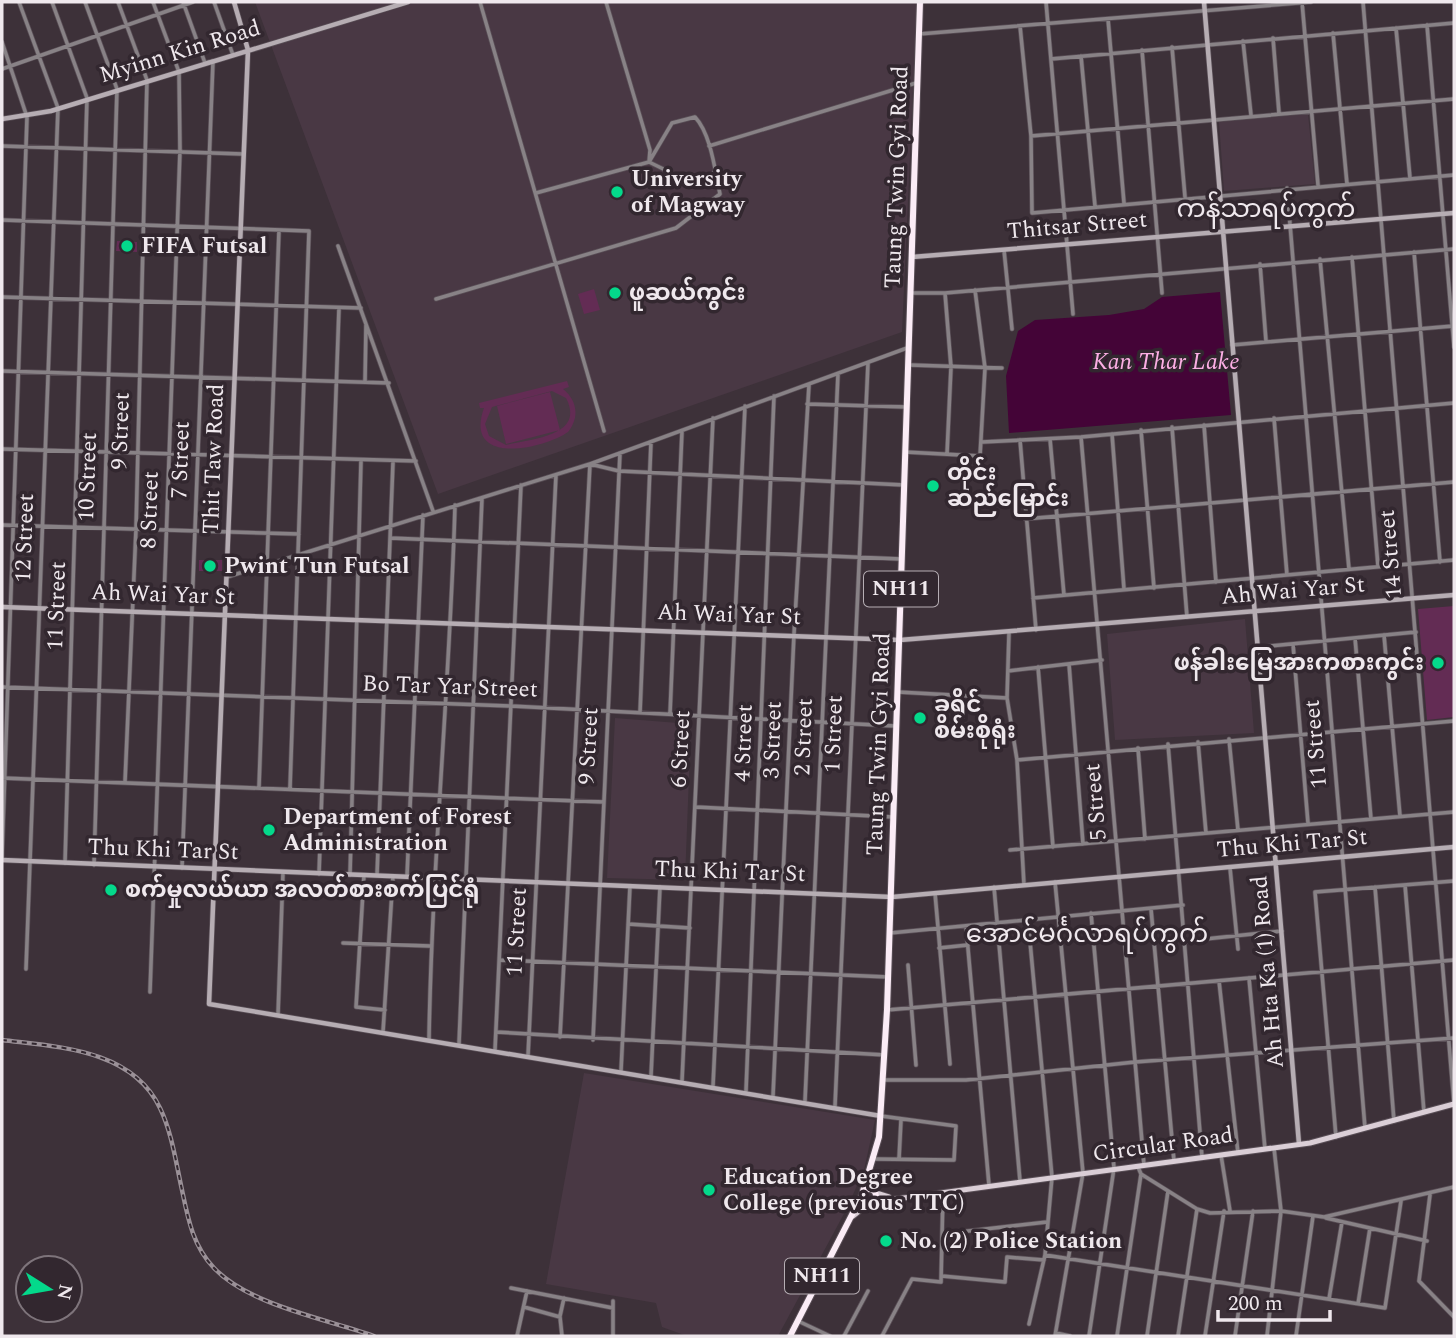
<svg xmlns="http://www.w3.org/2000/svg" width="1456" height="1338" viewBox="0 0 1456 1338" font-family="Spectral,'Noto Sans Myanmar',serif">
<rect width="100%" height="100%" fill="#3d3139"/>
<path fill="#493844" d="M255 2H917L902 332 438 494Z
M1308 114 1315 184 1224 191 1219 122Z
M1245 619 1254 733 1115 740 1107 634Z
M615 718 691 724 685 880 607 878Z
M584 1073 875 1120 864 1170 846 1210 778 1336H687L662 1327 656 1303 546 1284Z"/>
<path fill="#632c54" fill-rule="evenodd" d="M117 241 137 242V252L116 251Z
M594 289 600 310 584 314 578 294Z
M567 381 569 387 563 389C577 400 580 417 568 432 542 450 463 466 484 408H480L479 403ZM552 391 566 398C586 436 531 439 506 445L489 436 485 424 492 407Z
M550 392 560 430 506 444 497 406Z
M199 560H222V571H199Z
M1454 606V717L1427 720 1418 609Z"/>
<path fill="#440437" d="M1220 292 1231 415 1009 433 1006 376 1018 331 1035 320 1109 315 1144 309 1162 297Z"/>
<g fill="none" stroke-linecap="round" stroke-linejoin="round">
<g stroke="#594e56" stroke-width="5">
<path id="street" d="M19 2 58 108 26 969
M52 2 87 98 65 863
M85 2 117 89 94 865
M118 2 147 80 136 529 125 782
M214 2 233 55
M480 2 604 431
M1046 2 1073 314
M1302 2 1318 185
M1363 2 1454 1104
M1108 19 1124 203
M1427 25 1454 347
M1020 26 1031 136 1032 213 1454 175
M1396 28 1410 178
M1333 33 1347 184
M919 34 1311 2
M1273 38 1279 113
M1243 41 1251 115
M2 42 27 117 2 858
M1172 47 1185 197
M1142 50 1162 293
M1081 56 1095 206
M1051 59 1454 23
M2 69 193 2
M1031 136 1454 99
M2 146 243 154
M709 146 916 83
M1287 188 1365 1128
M536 193 649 162 650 150 606 2
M2 220 309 231 290 788
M338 246 433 511
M1004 250 1012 329
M1414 252 1440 562
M1352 257 1378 566
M1320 259 1349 569
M1260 264 1266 341
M911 293H945L1454 249
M945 293 951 367 947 454
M2 297 361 308
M436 299 676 228 720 194C715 171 711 134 695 117L672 123 649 162 690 182 711 177 715 171
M1232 345 1453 326
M910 365 1002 368
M2 371 389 383
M365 382 366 325
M807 404 907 407
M1274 418 1287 575
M1204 425 1216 582
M1172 427 1187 617
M1141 430 1154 588
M1112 434 1124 589
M1081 437 1144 1165
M1050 439 1064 595
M1020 440 1036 630
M982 442 1081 437 1454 403
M2 449 416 461
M905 452 980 456 985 368 975 290
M1025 519 1454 482
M2 525 299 534
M390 538 901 559
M227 577 590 464 619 471 904 485
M1033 598 1454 560
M1009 633 1007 698 1017 760 1024 885
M1384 635 1400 816
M1355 638 1371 819
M1293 644 1308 823
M1259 647 1416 632
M1069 664 1083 844
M1038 667 1053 847
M1008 671 1102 660
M2 687 511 706 895 726
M898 692 1007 698
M640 713 651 442
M670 714 682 431
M1229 739 1238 830
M1198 742 1206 833
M1168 744 1202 1157
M1138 748 1145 839
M1017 760 1454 721
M2 778 604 802
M259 787 279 230
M696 807 893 817
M1010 850 1454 812
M182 868 213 61 205 63 183 2
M1230 868 1238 949
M319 874 339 308
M350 875 361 461
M364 875 356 1007 385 1010
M377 875 393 462
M407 876 423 515
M1055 882 1083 1173 1055 1336
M1405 885 1424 1112
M994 887 1020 1181
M1375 887 1394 1121
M935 893 950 1064
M1151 909 1174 1161
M1028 920 1052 1177 1045 1255 1029 1324
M628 924 690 928
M966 926 989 1185
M890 933 1183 905
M1186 941 1282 931
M343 943 430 946
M939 948 968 945
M500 960 888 977
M908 965 916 1065
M1249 978 1265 1149
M1219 981 1238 1153
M150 992 180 151 179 72 153 2
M887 1010 1454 960
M278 1015 283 872
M383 1032 393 876
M496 1032 885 1055
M560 1037 590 464 907 348
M429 1039C432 861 450 684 455 505
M593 1040 620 453
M459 1044 482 498
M495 1050 521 485
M528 1056 556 475
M621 1071 630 886
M651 1076 660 887
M884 1080H966L1135 1062 1454 1038
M682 1081 713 418
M713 1086 745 406
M746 1091 774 396
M773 1096 794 634 809 385
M805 1101 838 374
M835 1106 868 363
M1336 1137 1315 892 1454 881
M1221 1155 1230 1211
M874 1159 954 1160 956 1126 881 1116
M899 1159 901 1120
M1141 1174 1197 1209 1210 1213 1281 1211 1324 1217 1454 1187
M1430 1195 1419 1281 1454 1317
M1326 1218 1427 1241
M942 1234 1047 1222
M1045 1255 1385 1308 1401 1201
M942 1276 1005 1282 1007 1257 1044 1260
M511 1288 613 1308
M1329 1299 1342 1222
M613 1301V1336
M1358 1304 1370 1228
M524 1307 560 1317 562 1336
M560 1316 564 1298
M798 1321 830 1336
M1056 1333 1070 1336
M517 1336 527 1291
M844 1336 868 1291
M882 1336 912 1279 941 1282 943 1192
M1089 1336 1114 1168 1091 913
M1117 1336 1141 1174 1138 1167
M1147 1336 1168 1191
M1178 1336 1197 1209
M1205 1336 1224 1211
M1235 1336 1253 1211
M1267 1336 1281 1211 1274 1148
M1296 1336 1313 1216"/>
</g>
<g stroke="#594e56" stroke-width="6">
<path id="secondary" d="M234 2 248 50 209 1004 881 1116
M1204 2 1299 1144
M2 119 51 111 408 2
M912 257 1454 213
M2 607 900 640 1454 595
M2 860 892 897 1454 847"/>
</g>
<g stroke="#594e56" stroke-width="7">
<path id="primary" d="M869 1175 873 1190
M876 1193 889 1197
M874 1202 1310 1143 1454 1104
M853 1216 868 1204"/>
</g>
<g stroke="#594e56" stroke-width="8">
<path id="highway" d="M862 1196a7 7 0 1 1 14 0a7 7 0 1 1-14 0Z
M863 1191 879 1137 887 1010 920 2
M790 1336 862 1195"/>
</g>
<use href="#street" stroke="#888286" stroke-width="3.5"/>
<use href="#secondary" stroke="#b6adb3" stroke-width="4.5"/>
<use href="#primary" stroke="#daced6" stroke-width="5"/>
<use href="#highway" stroke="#fbecf6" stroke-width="6"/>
<g stroke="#9a9097" stroke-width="4.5">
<path id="rail" d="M2 1040C58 1047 132 1049 160 1108 172 1133 176 1163 182 1190 188 1219 193 1246 214 1268 249 1305 326 1319 374 1336"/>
</g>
<use href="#rail" stroke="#32272f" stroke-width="2" stroke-dasharray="5" stroke-linecap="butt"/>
</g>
<g fill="#04d98b" stroke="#32272f" stroke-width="2.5">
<circle cx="617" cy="192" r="7"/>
<circle cx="127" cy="246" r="7"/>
<circle cx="615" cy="293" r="7"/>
<circle cx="933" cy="486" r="7"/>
<circle cx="210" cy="566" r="7"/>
<circle cx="1438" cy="663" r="7"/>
<circle cx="920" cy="718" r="7"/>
<circle cx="269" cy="830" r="7"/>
<circle cx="111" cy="890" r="7"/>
<circle cx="709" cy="1190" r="7"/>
<circle cx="886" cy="1241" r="7"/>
</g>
<g text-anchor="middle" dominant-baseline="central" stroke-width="7" stroke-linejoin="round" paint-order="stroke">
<g fill="#32272f" stroke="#b6aeb4" stroke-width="2">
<rect x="864" y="571.5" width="74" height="35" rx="5"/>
<rect x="785" y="1258.5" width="74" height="35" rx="5"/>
</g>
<g font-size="21" font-weight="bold" fill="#efe8ed">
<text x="901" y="589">NH11</text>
<text x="822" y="1276">NH11</text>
</g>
<g font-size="23" fill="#efe8ed" stroke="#32272f">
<text transform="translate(180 52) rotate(-17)">Myinn Kin Road</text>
<text transform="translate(897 177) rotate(-88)">Taung Twin Gyi Road</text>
<text transform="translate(1077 226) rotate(-5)">Thitsar Street</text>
<text transform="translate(121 431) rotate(-88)">9 Street</text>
<text transform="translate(214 459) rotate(-88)">Thit Taw Road</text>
<text transform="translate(181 460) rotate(-88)">7 Street</text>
<text transform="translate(88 477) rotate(-88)">10 Street</text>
<text transform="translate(150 510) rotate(-88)">8 Street</text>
<text transform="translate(25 538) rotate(-88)">12 Street</text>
<text transform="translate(1391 554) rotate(-95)">14 Street</text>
<text transform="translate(1293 591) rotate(-5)">Ah Wai Yar St</text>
<text transform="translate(163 595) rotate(2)">Ah Wai Yar St</text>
<text transform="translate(57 606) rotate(-88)">11 Street</text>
<text transform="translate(729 615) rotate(2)">Ah Wai Yar St</text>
<text transform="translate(450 687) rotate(2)">Bo Tar Yar Street</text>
<text transform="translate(834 734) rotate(-88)">1 Street</text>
<text transform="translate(804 737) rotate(-88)">2 Street</text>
<text transform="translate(773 740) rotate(-88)">3 Street</text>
<text transform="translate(744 743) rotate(-88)">4 Street</text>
<text transform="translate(879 744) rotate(-88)">Taung Twin Gyi Road</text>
<text transform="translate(1316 744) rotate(-95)">11 Street</text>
<text transform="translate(589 746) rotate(-87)">9 Street</text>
<text transform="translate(681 749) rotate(-87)">6 Street</text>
<text transform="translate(1096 802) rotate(-95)">5 Street</text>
<text transform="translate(1292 844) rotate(-5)">Thu Khi Tar St</text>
<text transform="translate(163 850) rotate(2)">Thu Khi Tar St</text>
<text transform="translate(730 872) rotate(2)">Thu Khi Tar St</text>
<text transform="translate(517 932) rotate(-87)">11 Street</text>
<text transform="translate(1268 972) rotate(-95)">Ah Hta Ka (1) Road</text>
<text transform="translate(1163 1145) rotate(-8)">Circular Road</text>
</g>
<g font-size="23" font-weight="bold" fill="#efe8ed" stroke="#32272f" text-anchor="start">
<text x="631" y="179">University<tspan x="631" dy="26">of Magway</tspan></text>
<text x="141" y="246">FIFA Futsal</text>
<text x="629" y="293">ဖူဆယ်ကွင်း</text>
<text x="947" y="473">တိုင်း<tspan x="947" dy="26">ဆည်မြောင်း</tspan></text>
<text x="224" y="566">Pwint Tun Futsal</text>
<text x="1424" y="663" text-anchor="end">ဖန်ခါးမြေအားကစားကွင်း</text>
<text x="934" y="705">ခရိုင်<tspan x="934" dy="26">စိမ်းစိုရုံး</tspan></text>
<text x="283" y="817">Department of Forest<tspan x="283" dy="26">Administration</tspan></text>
<text x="125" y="890">စက်မှုလယ်ယာ အလတ်စားစက်ပြင်ရုံ</text>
<text x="723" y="1177">Education Degree<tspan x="723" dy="26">College (previous TTC)</tspan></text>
<text x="900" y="1241">No. (2) Police Station</text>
</g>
<g font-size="24" font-style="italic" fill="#fbaee3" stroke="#32272f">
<text x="1166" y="362">Kan Thar Lake</text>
</g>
<g font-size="26" fill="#efe8ed" stroke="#32272f">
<text x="1266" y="209">ကန်သာရပ်ကွက်</text>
<text x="1087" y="934">အောင်မင်္ဂလာရပ်ကွက်</text>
</g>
</g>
<rect width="1456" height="1338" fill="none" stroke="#efe8ed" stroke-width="7"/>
<g transform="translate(49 1289) rotate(101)"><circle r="33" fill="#32272f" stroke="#7e747b" stroke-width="2"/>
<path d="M0-5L12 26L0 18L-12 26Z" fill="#04d98b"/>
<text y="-10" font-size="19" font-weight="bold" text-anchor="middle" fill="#efe8ed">N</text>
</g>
<path d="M1218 1310v10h112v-10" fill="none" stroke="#efe8ed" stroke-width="3.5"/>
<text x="1228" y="1310" font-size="21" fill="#efe8ed" stroke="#32272f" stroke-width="5" paint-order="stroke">200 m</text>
</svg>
